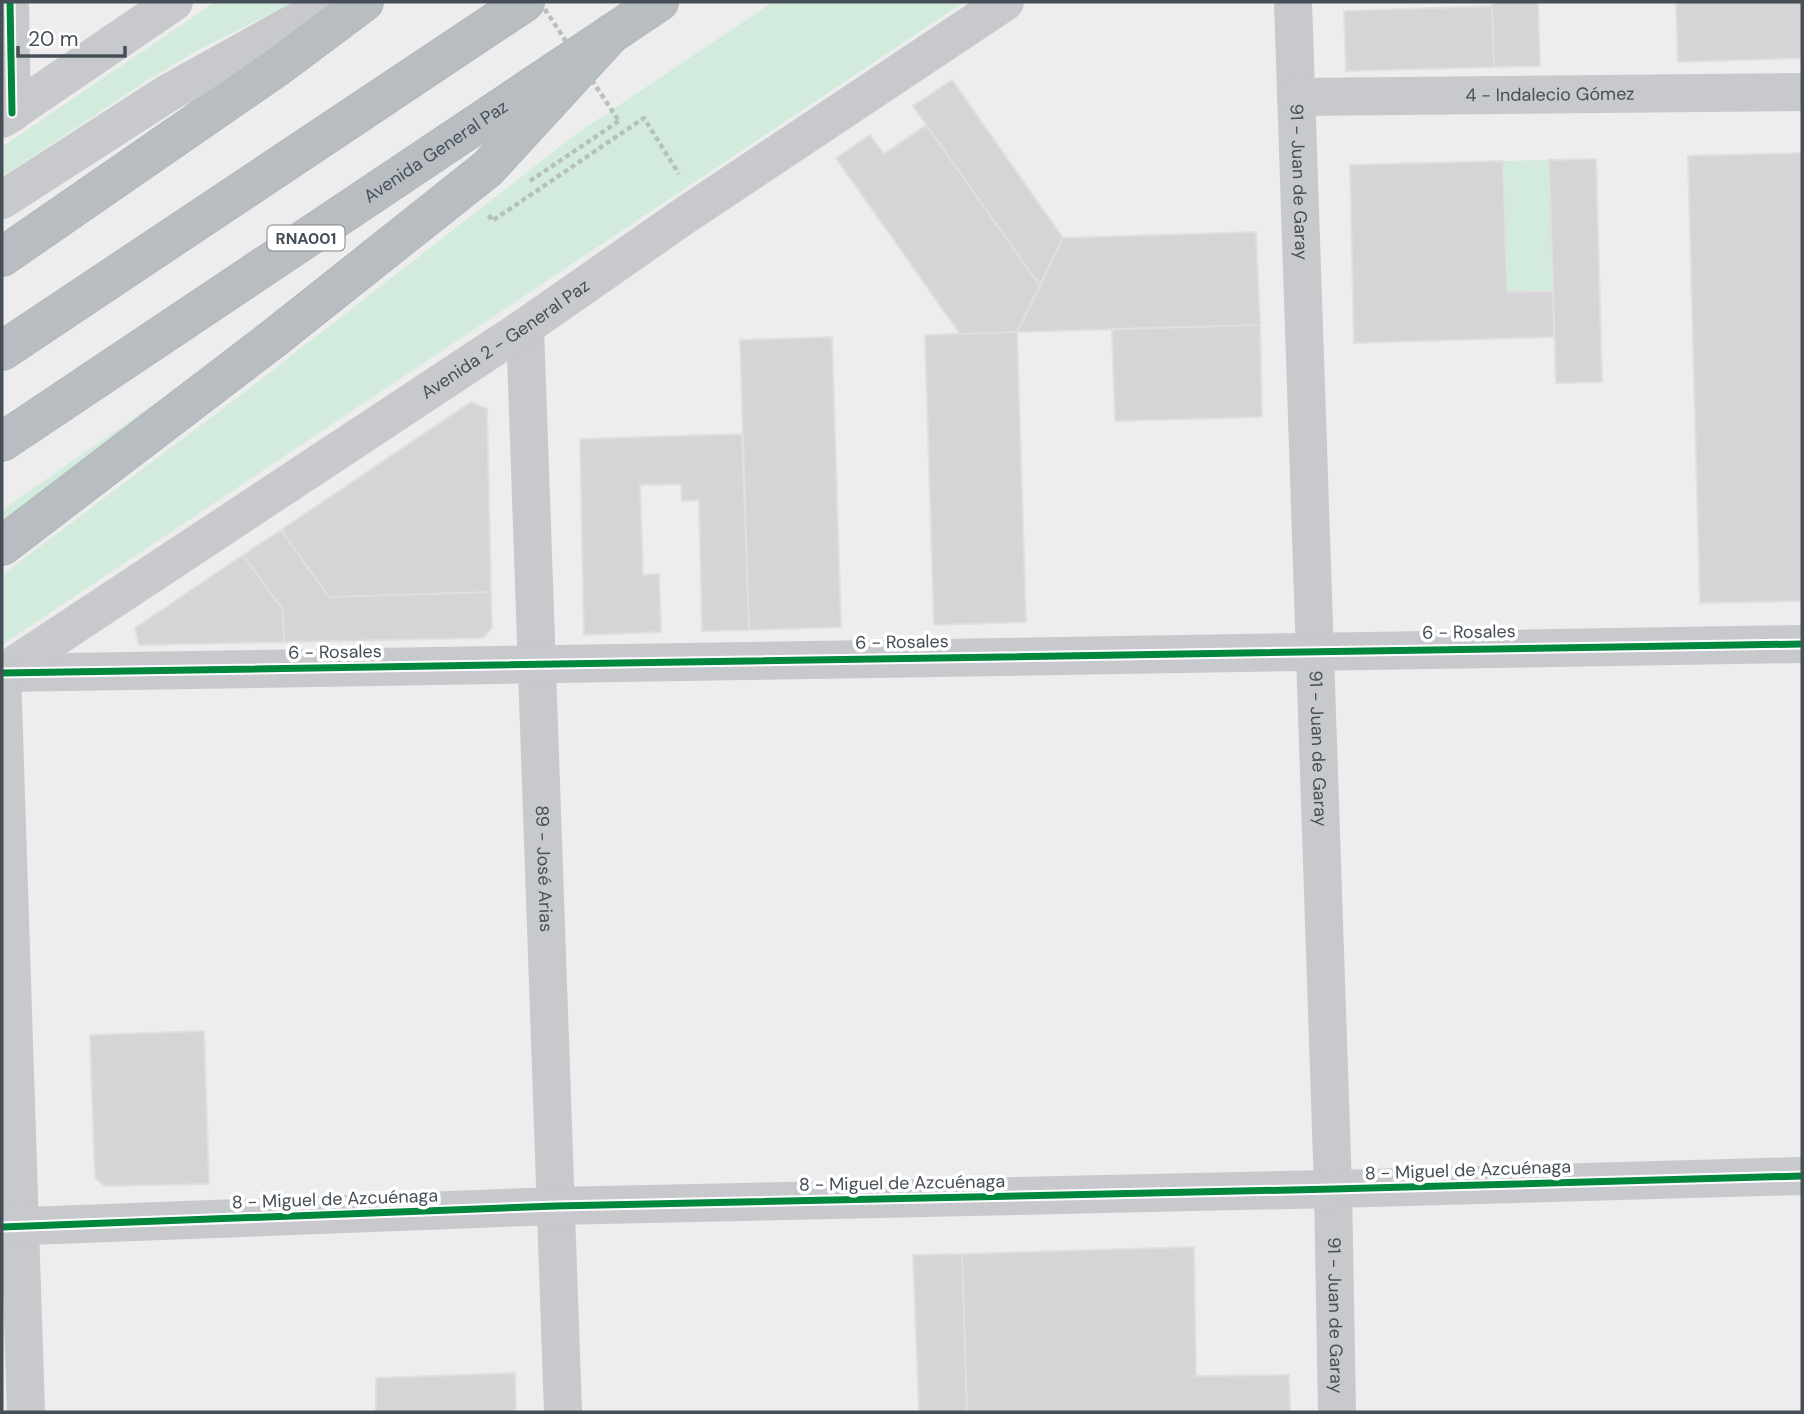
<svg xmlns="http://www.w3.org/2000/svg" width="1804" height="1414" viewBox="0 0 1804 1414" font-family="'DM Sans',sans-serif">
<rect width="100%" height="100%" fill="#eeeded"/>
<path fill="#d3ebdc" d="M215 2H294L200 49 145 82 2 177V147Z
M773 2H964L2 645V575L237 398 576 134Z
M1549 160 1553 291 1507 292 1503 161Z
M231 350 2 527V510Z"/>
<path fill="#d5d5d7" stroke="#dfdfe0" stroke-width="2" d="M1492 2H1538L1540 66 1494 67Z
M1676 2H1802V58L1678 62Z
M1492 6 1494 67 1346 71 1344 11Z
M952 80 1063 238 1040 286 913 106Z
M926 125 1040 286 1017 332 960 334 836 158 870 135 884 154Z
M1802 153V601L1700 603 1688 156Z
M1596 159 1602 382 1556 383 1549 160Z
M1503 161 1507 292 1553 291 1554 337 1354 343 1350 165Z
M1256 232 1260 325 1017 332 1063 238Z
M1260 325 1262 417 1115 421 1112 329Z
M1017 332 1026 622 934 625 925 335Z
M832 337 841 627 749 630 740 340Z
M471 402 487 409 491 592 329 597 281 530Z
M742 434 749 630 702 631 699 500 682 501 681 484 640 485 643 575 659 574 661 632 584 635 580 439Z
M281 530 329 597 491 592 492 628 483 638 284 642 283 610 243 555Z
M243 555 283 610 284 642 139 645 135 628Z
M204 1031 209 1184 105 1186 95 1178 90 1035Z
M1194 1247 1196 1376 1289 1375 1290 1412H967L962 1254Z
M962 1254 967 1412H919L913 1255Z
M515 1373 516 1412H376V1378Z"/>
<g fill="none" stroke-linecap="round" stroke-linejoin="round">
<g stroke="#b3b7bc" stroke-width="40">
<g id="highway">
<path d="M2 257 277 67 364 2"/>
<path d="M2 351 525 2"/>
<path id="s5" d="M2 442 659 2"/>
<path d="M2 546 273 339 487 169 611 34"/>
</g>
</g>
<path stroke="#b6c1bd" stroke-width="4.5" stroke-dasharray="5 3.5" stroke-linecap="butt" d="M530 181 619 121
M489 215 492 221 644 118 679 174"/>
<g stroke="#c7c9cc" stroke-width="38">
<path d="M10 2 12 113"/>
<path id="s1" d="M1293 2 1333 1189 1337 1412"/>
<path id="s2" d="M1296 97 1802 92"/>
<path d="M2 119 174 2"/>
<path d="M2 200 168 93 332 2"/>
<path id="s3" d="M525 327 563 1412"/>
<path d="M2 673 1802 644"/>
<path id="s4" d="M2 673 525 327 684 216 1005 2"/>
<path d="M2 673 26 1412"/>
<path d="M2 1227 556 1206 1333 1189 1802 1176"/>
</g>
<use href="#highway" stroke="#b8bdc2" stroke-width="38"/>
<path stroke="#b6c1bd" stroke-width="4.5" stroke-dasharray="5 3.5" stroke-linecap="butt" d="M540 2 619 121"/>
<g stroke="#fff" stroke-width="11">
<path id="cycleway" d="M10 2 12 113
M2 673 1802 644
M2 1227 556 1206 1333 1189 1802 1176"/>
</g>
<use href="#cycleway" stroke="#00873e" stroke-width="7"/>
</g>
<g text-anchor="middle" dominant-baseline="central" stroke-width="7" stroke-linejoin="round" paint-order="stroke">
<rect fill="#fff" stroke="#7e848a" stroke-width="2" x="267.5" y="225.5" width="77" height="25" rx="5"/>
<g font-size="16" font-weight="bold" fill="#464f58">
<text x="306" y="238">RNA001</text>
</g>
<g font-size="18" fill="#464f58" stroke="#fff">
<text stroke="none"><textPath href="#s2" startOffset="254">4 - Indalecio Gómez</textPath></text>
<text stroke="none"><textPath href="#s5" startOffset="522">Avenida General Paz</textPath></text>
<text stroke="none"><textPath href="#s1" startOffset="180">91 - Juan de Garay</textPath></text>
<text stroke="none"><textPath href="#s4" startOffset="604">Avenida 2 - General Paz</textPath></text>
<text transform="translate(1469 632) rotate(-1)">6 - Rosales</text>
<text transform="translate(902 642) rotate(-1)">6 - Rosales</text>
<text transform="translate(335 652) rotate(-1)">6 - Rosales</text>
<text stroke="none"><textPath href="#s1" startOffset="747">91 - Juan de Garay</textPath></text>
<text stroke="none"><textPath href="#s3" startOffset="542">89 - José Arias</textPath></text>
<text transform="translate(1468 1170) rotate(-2)">8 - Miguel de Azcuénaga</text>
<text transform="translate(902 1183) rotate(-1)">8 - Miguel de Azcuénaga</text>
<text transform="translate(335 1199) rotate(-2)">8 - Miguel de Azcuénaga</text>
<text stroke="none"><textPath href="#s1" startOffset="1314">91 - Juan de Garay</textPath></text>
</g>
</g>
<rect width="1804" height="1414" fill="none" stroke="#464f58" stroke-width="7"/>
<path d="M18 46v10h107v-10" fill="none" stroke="#464f58" stroke-width="3.5"/>
<text x="28" y="46" font-size="21" fill="#464f58" stroke="#ffffff" stroke-width="5" paint-order="stroke">20 m</text>
</svg>
